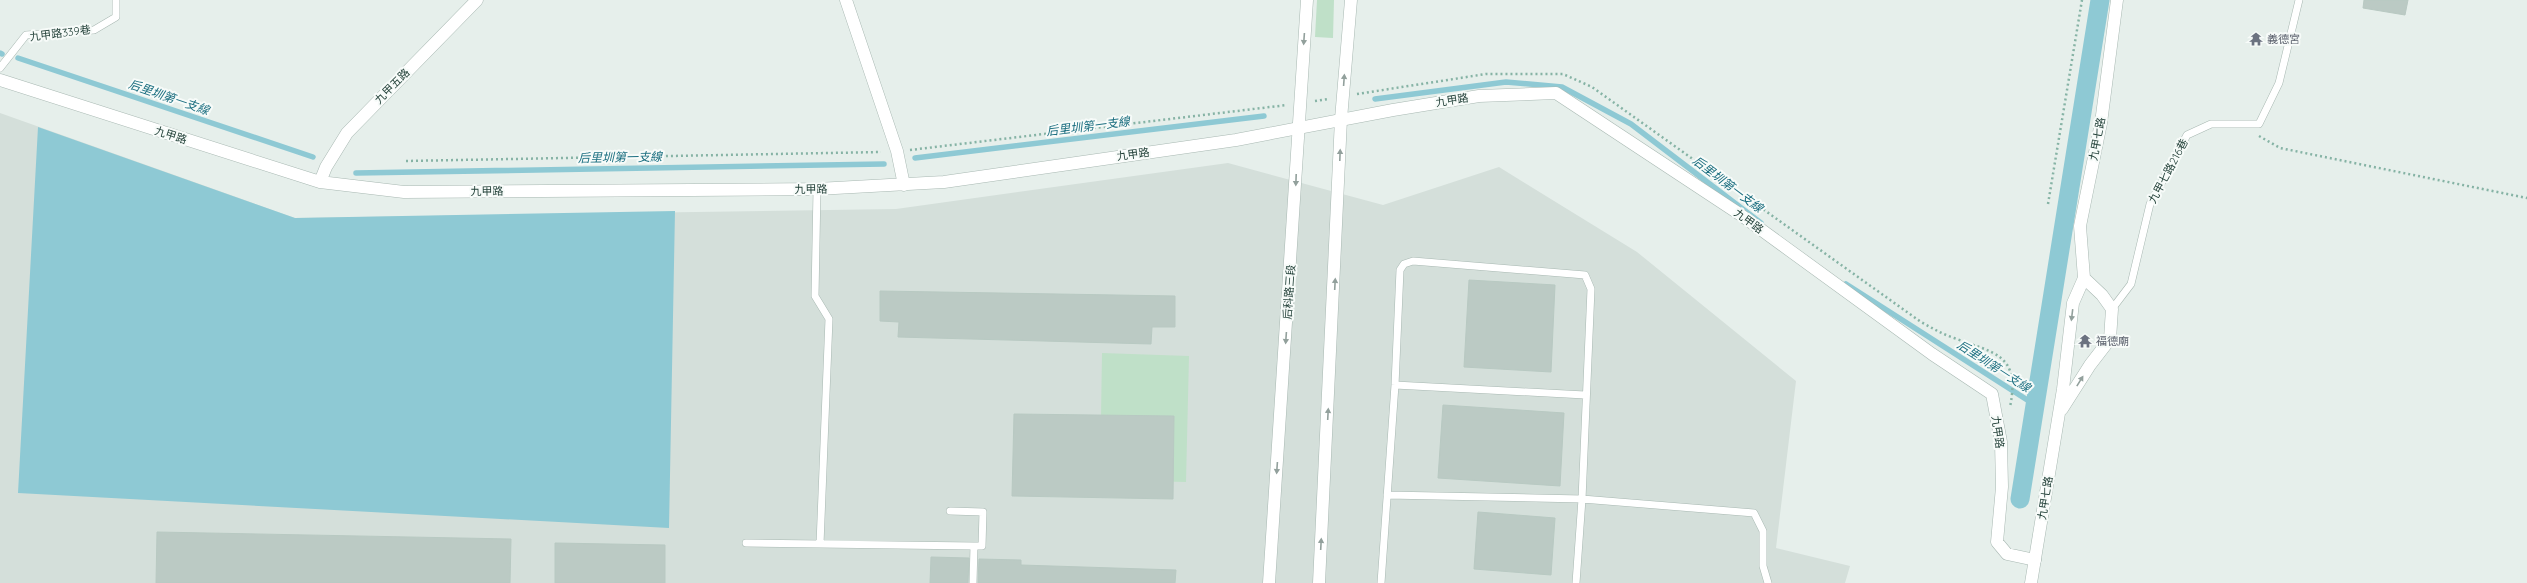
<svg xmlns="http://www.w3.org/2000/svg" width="2527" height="583" viewBox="0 0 2527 583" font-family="Quicksand,'Noto Sans TC',sans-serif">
<rect width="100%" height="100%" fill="#e6efeb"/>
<path fill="#d4dfda" d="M0 113 295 218 896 209 1228 163 1383 205 1499 167 1637 252 1796 381 1776 548 1850 566 1845 583H0Z"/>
<path fill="#bfe0c8" d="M1317 0H1334L1333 38 1315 37Z
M1102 353 1189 356 1186 482 1100 480Z"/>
<path fill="#8ec9d4" d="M38 127 295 218 675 211 669 528 18 493Z"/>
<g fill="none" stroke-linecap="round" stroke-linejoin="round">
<path stroke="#8ec9d4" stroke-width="5.5" d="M0 53 2 54
M18 58 313 157
M1375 99 1506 82 1562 87 1631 124 1761 223
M915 158 1264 116
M356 173 884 164
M1846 284 2035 405"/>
<path stroke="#8ec9d4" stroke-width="19" d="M2020 499 2100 0"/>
</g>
<path fill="#bbcac4" stroke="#b8c9c2" d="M2364 0H2408L2405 15 2363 8Z
M1469 280 1555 285 1551 372 1464 367Z
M880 291 1175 296V327H1152L1151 344 898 337 899 322 880 321Z
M1443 405 1564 413 1560 486 1438 478Z
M1014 414 1174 416 1173 499 1012 496Z
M1478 512 1555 518 1551 575 1474 569Z
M157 532 511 539 510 583H156Z
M555 543 665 545V583H555Z
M931 557 969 558 968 583H930Z
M979 559 1021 560V565L1176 570 1175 583H978Z"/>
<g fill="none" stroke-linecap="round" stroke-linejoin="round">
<g stroke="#a8b8b2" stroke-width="8">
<path id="service" d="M0 68 26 35 94 30 116 17V0
M817 189 815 296 829 319 820 544
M2112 309 2131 284 2150 204 2187 135 2211 124H2259L2279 83 2299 0
M1395 385 1585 395
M1387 495 1582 499 1754 513 1763 531V566L1768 583
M950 511 983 512 982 546H974
M746 543 974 546 973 583
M1381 583 1395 385 1400 270 1404 264 1413 261 1585 275 1591 289 1582 499 1576 583"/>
</g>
<g stroke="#a8b8b2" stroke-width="13">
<path id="minor" d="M846 0 897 151 904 185
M0 80 320 182 404 192 817 189 944 182 1236 140 1393 110 1479 96 1556 93 1741 215 1932 354 1992 394 2001 442 2002 487 1997 542 2007 554 2035 560
M320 182 326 167 347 133 477 0"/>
</g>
<g stroke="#a8b8b2" stroke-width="13">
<path id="tertiary" d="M2062 409 2090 365 2110 339 2112 309 2102 295 2084 278
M1269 583 1307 0
M1319 583 1341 119 1351 0
M2031 583 2063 389 2073 303 2084 278 2080 226 2101 123 2117 0"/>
</g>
<path stroke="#86b3a5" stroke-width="2.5" stroke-dasharray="2 3" stroke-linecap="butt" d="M1357 94 1486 74H1563L1592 87 1921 322C1932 328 1942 334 1954 338 1993 353 2021 353 2010 407
M1315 101 1328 99
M2259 136 2280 148 2527 198
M910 150 1287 105
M406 161 881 152
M2048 204 2082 0"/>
<use href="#service" stroke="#fff" stroke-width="7"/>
<use href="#minor" stroke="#fff" stroke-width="12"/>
<use href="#tertiary" stroke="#fff" stroke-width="12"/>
</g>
<defs><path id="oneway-solid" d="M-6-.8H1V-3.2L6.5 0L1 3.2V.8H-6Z"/></defs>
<g fill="#92a09c">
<use href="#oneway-solid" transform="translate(1304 39) rotate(94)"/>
<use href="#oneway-solid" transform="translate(1344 80) rotate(-86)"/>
<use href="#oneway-solid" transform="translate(1340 155) rotate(-88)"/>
<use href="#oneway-solid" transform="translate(1296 180) rotate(92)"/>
<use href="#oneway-solid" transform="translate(1335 284) rotate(-87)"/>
<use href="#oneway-solid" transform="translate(2072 315) rotate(97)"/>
<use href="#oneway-solid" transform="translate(1286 338) rotate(94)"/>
<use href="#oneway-solid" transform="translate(2080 381) rotate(-58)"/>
<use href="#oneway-solid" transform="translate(1328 414) rotate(-87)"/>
<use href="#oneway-solid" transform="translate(1277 468) rotate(94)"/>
<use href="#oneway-solid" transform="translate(1321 544) rotate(-87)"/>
</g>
<defs>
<g id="temple-bare" transform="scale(1.08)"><path d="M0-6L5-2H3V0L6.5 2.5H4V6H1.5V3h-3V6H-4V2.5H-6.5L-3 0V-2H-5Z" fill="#6b7280" stroke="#f7fbf9" stroke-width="2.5" paint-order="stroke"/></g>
</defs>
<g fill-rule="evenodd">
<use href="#temple-bare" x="2256" y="39"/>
<use href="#temple-bare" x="2085" y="341"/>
</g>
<g text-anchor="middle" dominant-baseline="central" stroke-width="4" stroke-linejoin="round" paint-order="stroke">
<g font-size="11" fill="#24423a" stroke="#f7fbf9">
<text transform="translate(60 33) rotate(-7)">九甲路339巷</text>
<text transform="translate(392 86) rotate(-45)">九甲五路</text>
<text transform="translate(1452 100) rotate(-9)">九甲路</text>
<text transform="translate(171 135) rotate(18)">九甲路</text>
<text transform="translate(2097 139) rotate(-79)">九甲七路</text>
<text transform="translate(1133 154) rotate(-8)">九甲路</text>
<text transform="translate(2168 171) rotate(-62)">九甲七路216巷</text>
<text transform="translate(811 189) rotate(-1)">九甲路</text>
<text transform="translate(487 191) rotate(-1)">九甲路</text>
<text transform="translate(1749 221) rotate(36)">九甲路</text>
<text transform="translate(1289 292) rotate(-86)">后科路三段</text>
<text transform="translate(1998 432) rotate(82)">九甲路</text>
<text transform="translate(2045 498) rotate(-81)">九甲七路</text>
</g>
<g font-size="11" fill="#5b616d" stroke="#f7fbf9" text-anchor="start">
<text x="2267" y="39">義德宮</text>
<text x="2096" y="341">福德廟</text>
</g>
<g font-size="12" font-style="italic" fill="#1c6f80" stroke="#f7fbf9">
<text transform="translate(169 97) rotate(19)">后里圳第一支線</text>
<text transform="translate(1088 126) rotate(-7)">后里圳第一支線</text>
<text transform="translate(620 157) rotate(-1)">后里圳第一支線</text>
<text transform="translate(1728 184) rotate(37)">后里圳第一支線</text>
<text transform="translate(1994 366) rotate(33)">后里圳第一支線</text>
</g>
</g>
</svg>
